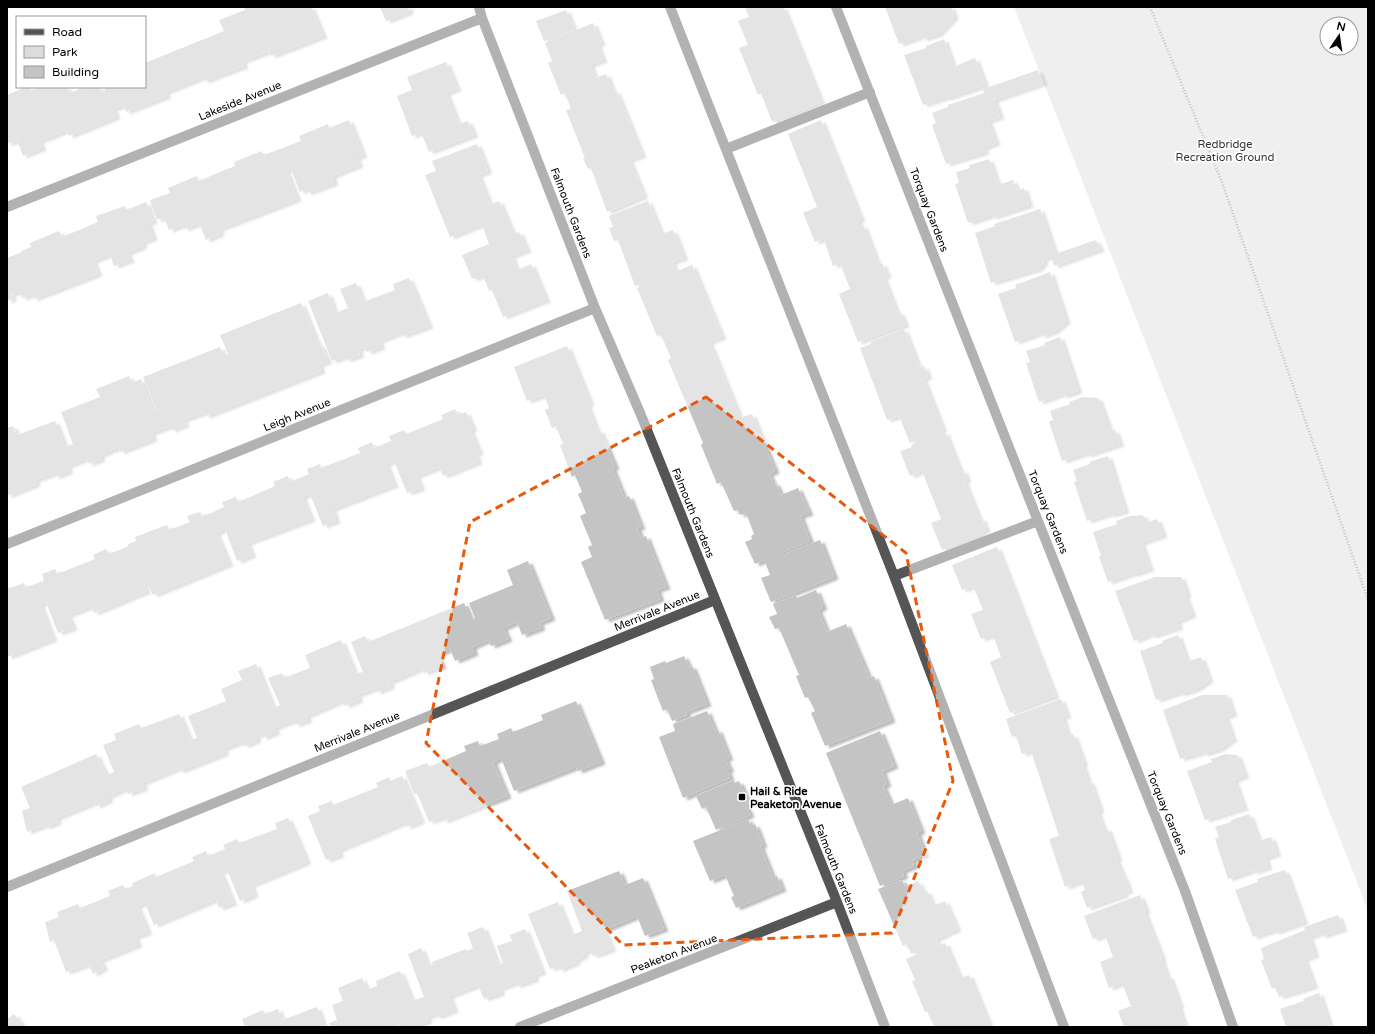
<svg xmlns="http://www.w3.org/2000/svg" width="1375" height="1034" viewBox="0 0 1375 1034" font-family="'Varela Round',sans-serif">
<defs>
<filter id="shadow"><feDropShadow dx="4.5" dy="2.5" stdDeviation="1" flood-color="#0004"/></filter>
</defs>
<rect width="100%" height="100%" fill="#fff"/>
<path fill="#dcdcdc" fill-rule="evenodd" d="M1014 7H1368V912L1355 877ZM1327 24H1351V48H1327Z"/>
<path fill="#c4c4c4" filter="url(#shadow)" d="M244 7H311L323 36 271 56 269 51 242 61 244 66 204 81 203 77 165 92 167 96 126 112 123 105 113 109 116 117 69 136 67 130 50 137 39 141 42 148 23 156 17 140 7 144V95L26 87H30L31 91 40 87H67L70 93 84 87H99L101 93 105 91 104 87H145V63L224 31 219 20 245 10Z
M380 7H412L408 9 409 12 386 21Z
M745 7H783L821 102 772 122 761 93 758 95 739 48 748 45 738 21 749 17Z
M885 7H951L954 17 938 34 923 39 922 36 899 44Z
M566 10 574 30 544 41 536 21Z
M593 23 601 43 597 45 603 60 590 65 595 78 606 74 613 92 616 91 642 155 629 160 644 196 607 212 591 168 588 169 583 158H585L566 110 571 109 565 93 561 95 548 63 552 61 545 43Z
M944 39 953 67 975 58 985 85 947 98 946 97 923 105 904 55 926 48V46Z
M446 62 457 89 446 93 458 124 468 121 474 135 429 152 421 132 412 136 397 96 412 90 407 77Z
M1038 70 1043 83 994 100 1000 117 988 121 996 143 983 148 985 152 946 164 932 125 936 123 932 113 948 107V105L984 93 983 89Z
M349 120 363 155 356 158 359 165 332 176 334 183 307 193 306 189 300 192 291 169 286 170 297 199 219 229 220 234 206 240 199 223 184 229 182 225 169 230 164 217 157 220 150 200 170 193 168 188 197 176 199 181 215 174 235 166 234 162 262 151 264 155 301 141 299 136 328 124 329 128Z
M821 120 861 219 858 220 859 223 815 242 803 213 817 207 788 134Z
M477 144 488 171 478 175 490 205 499 201 513 234 519 232 527 250 511 256 517 270 531 264 546 300 503 317 492 290 489 291 483 275 472 279 462 255 489 244 482 224 450 237 425 175 436 171 432 161Z
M989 159 998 185 1013 180 1017 191 1024 188 1029 205 993 217 992 215 968 223 955 184 959 183 956 172 970 168 969 165Z
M648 201 661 234 673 230 684 258 672 262 675 270 635 286 618 240 614 241 609 228 613 227 609 216Z
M146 202 153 221 148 223 153 238 142 242 143 246 127 253 130 260 114 266 110 254 93 261 98 274 33 299 32 294 22 298 19 291 11 294 12 299 7 301V258L22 252 21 251 31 247 30 243 59 231 62 237 98 222 96 216 125 206 126 210Z
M1040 209 1055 254 1096 240 1100 249 1054 266 1051 256 1043 259 1044 262 1038 269 991 283 975 233 995 226 994 224Z
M863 225 878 265 882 263 887 275 883 277 897 313 900 312 905 325 858 342 839 294 850 289 840 263 833 266 824 240Z
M692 265 722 337 709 342 740 418 752 414 775 471 769 474 773 483 776 484 781 495 798 488 809 513 800 516 810 541 755 564 745 542 752 539 751 536 754 534 746 513 740 515 738 510 734 511 721 482 717 484 701 445 703 443 668 360 671 358 661 335 657 336 637 288Z
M1050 272 1066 321 1055 331 1041 336 1040 333 1015 342 998 294 1016 288 1015 285Z
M409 278 429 326 402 336 401 332 379 341 381 347 367 352 365 347 358 349 360 355 346 360 345 356 332 361 308 301 328 293 335 313 348 308 340 289 356 283 363 302 395 290 393 284Z
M301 303 318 345 320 344 328 361 319 365 321 371 206 416 204 412 183 420 185 425 171 430 170 426 151 433 153 439 120 452 119 447 100 455 101 459 89 464 87 458 67 466 69 471 55 477 54 473 35 480 36 484 7 496V428L13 426 17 435 55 421 65 447 73 444 61 412 100 397 96 389 129 376 132 383 141 379 153 411 156 409 143 377 220 347 223 355 228 354 220 335Z
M904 329 919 368 924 366 928 377 923 379 943 430 910 443 899 416 887 420 860 348 871 344 870 342Z
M1060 337 1078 391 1063 396 1062 394 1039 402 1026 363 1030 362 1026 351 1045 345 1044 343Z
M567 346 590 403 587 405 597 431 600 430 615 467 612 468 624 498 629 496 641 527 637 528 641 538 646 536 666 587 657 590 660 599 605 620 581 562 592 557 588 547 592 545 580 516 586 513 578 494 582 492 575 475 572 477 560 445 563 444 556 426 552 428 545 410 549 408 544 395 527 401 514 367Z
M1083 397 1098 398 1110 431 1115 430 1120 444 1087 455 1086 453 1062 461 1049 422 1053 420 1050 411 1070 404 1069 402Z
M455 409 458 415 466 412 473 429 470 430 479 452 475 454 478 462 443 476 439 467 416 476 421 488 407 493 394 461 386 464 394 485 332 509 336 521 323 526 310 494 302 497 311 519 247 543 252 555 237 561 225 529 216 533 229 564 153 595 147 582 144 584 147 591 94 613 91 606 68 615 73 628 58 633 46 602 40 605 53 639 7 657V589L24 583 26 587 44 581 42 574 55 569 57 574 95 559 93 555 106 549 109 554 129 546 127 545 136 541 135 537 167 525 169 530 190 522 187 516 200 512 202 516 211 513 224 507 222 502 236 497 238 502 250 497 275 486 273 482 288 476 290 482 309 474 307 469 320 464 321 468 360 453 358 448 372 442 374 448 384 444 391 441 389 436 404 430 406 434 443 419 441 415Z
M945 432 960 471 963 470 967 480 964 481 979 519 982 518 986 530 981 532 982 534 942 550 931 523 941 519 922 471 910 476 900 451 912 447 911 445Z
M1108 456 1125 511 1110 515 1109 514 1087 521 1074 482 1077 481 1073 470 1090 464 1089 462Z
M1143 515 1146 523 1157 519 1163 535 1141 543 1150 569 1134 574V573L1108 582 1099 557 1101 556 1093 532 1117 524 1116 521 1130 516Z
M820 540 834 577 771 602 761 578 770 575 765 562Z
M997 547 1055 696 1010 713 990 662 1001 657 993 635 981 639 971 614 983 610 973 586 962 590 952 565Z
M528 561 551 618 539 623 541 628 522 635 517 622 503 628 508 639 491 646 488 640 472 647 474 653 455 661 450 649 445 651 437 654 442 666 424 673 422 668 389 682 391 686 377 692 375 688 357 695 359 700 345 706 343 700 306 716 308 720 295 725 294 720 274 728 276 732 263 738 261 733 256 736 257 740 244 746 242 741 223 749 225 753 180 771 178 768 142 783 144 788 128 794 126 788 108 796 109 800 96 806 95 802 56 818 58 822 46 827 45 825 27 832 22 811 30 808 21 787 96 754 106 775 114 772 103 745 116 740 114 734 139 724 141 728 179 714 190 740 197 738 188 716 226 701 221 689 242 680 238 671 256 664 273 708 276 707 280 705 268 678 282 673 284 678 310 668 305 655 341 640 355 674 363 672 351 642 365 636 368 642 464 603 471 620 475 618 469 603 513 585 507 570Z
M1155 577H1181L1187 595 1185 596 1192 615 1177 621 1179 627 1152 636 1151 634 1134 641 1115 591Z
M816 590 823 607 818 610 827 632 846 624 869 678 874 676 891 720 825 746 811 713 815 711 808 697 805 698 796 676 799 675 779 628 775 629 769 617 777 614 773 604 796 595 797 598Z
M1178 635 1187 662 1201 657 1209 680 1196 689 1181 694 1180 692 1156 700 1140 651 1163 643 1162 641Z
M684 656 689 667 692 666 707 704 686 712 687 715 672 721 667 709 663 711 657 696 651 680 654 679 650 667 665 661 666 663Z
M1202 695H1227L1233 714 1225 717 1233 739 1219 749 1204 754 1203 752 1180 759 1163 710Z
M1061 699 1067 716 1062 717 1068 736 1073 734 1084 764H1082L1088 782 1090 781 1100 810 1097 811 1104 830 1107 828 1118 858 1116 859 1123 877H1124L1129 891 1123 893 1124 895 1087 908 1081 892 1085 890 1082 881 1065 887 1049 839 1059 836 1031 751 1022 754 1016 736 1012 737 1006 719Z
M576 701 601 762 578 771 576 767 514 791 501 758 493 762 507 796 444 821 442 817 429 822 417 793 414 794 405 771 427 763 429 767 466 751 464 746 478 741 480 746 499 739 497 734 511 728 513 732 543 720 541 715Z
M707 711 715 731 718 730 729 758 725 759 730 770H727L730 778 683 798 659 737 675 731 673 724Z
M880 731 894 766 882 771 887 784 883 786 891 805 908 798 921 831 917 833 925 855 912 860 914 866 902 871 904 876 880 886 826 753Z
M1225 754 1237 755 1245 776 1234 780 1244 808 1205 820 1187 771 1212 762 1211 759Z
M402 776 421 821 407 827 405 822 338 850 340 855 326 860 308 816 320 811 318 806 332 801 333 805 378 787 376 783 389 777 390 781Z
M734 780 735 783 739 781 749 804 746 805 750 815 716 830 706 807 702 809 696 796Z
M1249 814 1259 841 1271 837 1277 854 1265 858 1268 867 1254 872 1253 870 1228 879 1215 839 1219 837 1215 827 1231 822V820Z
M288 818 307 862 251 885 254 895 240 901 227 870 220 872 233 903 219 908 216 899 154 925 145 903 137 906 148 932 135 937 138 945 100 960 104 968 93 974 89 964 66 972 54 940 50 942 45 922 59 917 57 912 78 904 80 908 110 896 108 891 123 885 125 889 133 886 132 883 155 873 156 877 194 861 192 857 206 851 208 856 225 849 223 845 237 839 239 843 277 829 275 823Z
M748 819 751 826 755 824 763 845 760 846 773 878 777 876 782 889 736 908 731 897 734 896 725 875 710 881 693 841Z
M1285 870 1304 922 1275 932 1274 930 1253 937 1235 890 1258 882 1257 879Z
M619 871 625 885 643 878 664 929 645 936 637 916 604 930 612 949 593 956 590 950 583 953 584 956 575 960 577 962 559 970 558 966 550 969 528 914 558 902 571 935 582 931 567 891Z
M902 880 905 887 918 881 923 892 927 891 933 906 945 901 957 929 936 939 937 943 911 954 907 944 903 946 878 889Z
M1140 895 1146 911 1144 912 1162 958 1161 959 1167 977 1169 976 1180 1006H1178L1184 1024 1185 1023 1186 1027H1124L1118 1011 1131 1006 1122 983 1109 988 1100 962 1113 957 1105 935 1093 939 1084 916Z
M1338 915 1343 929 1322 936 1321 933 1309 937 1315 955 1304 959 1314 986 1279 997 1275 987 1272 989 1261 960 1264 959 1261 948 1305 930 1304 927Z
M483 927 498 965 503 963 497 946 512 941 510 935 525 929 542 972 534 975 535 979 516 986 515 983 506 986 499 989 501 993 484 999 478 985 449 996 454 1010 437 1017 436 1014 427 1017 428 1021 412 1027H400L398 1022 384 1027H331L329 1023 337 1020 332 1005 343 1001 338 988 362 978 367 990 377 986 376 981 400 971 412 1001 424 997 408 954 421 948 428 966 433 964 432 962 466 949 467 951 473 948 467 933Z
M945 943 960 978 969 975 990 1027H934L927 1011 925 1012 912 981 915 980 906 959Z
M1319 993 1330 1027H1286L1280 1009 1304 1001 1303 999Z
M317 1007 324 1027H245L242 1019 263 1010 265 1014 278 1009 282 1020Z
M14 1014 24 1027H7V1019Z"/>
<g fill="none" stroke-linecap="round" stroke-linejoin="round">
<path stroke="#777" stroke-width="2.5" stroke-dasharray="1 2" stroke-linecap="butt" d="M1150 7 1223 185 1368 600"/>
<path stroke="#555" stroke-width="10" d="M479 7 482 18 595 308 641 415 837 902 885 1027
M670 7 894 576 1064 1027
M836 7 1038 521 1185 891 1233 1027
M726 149 870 92
M7 207 482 18
M7 544 595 308
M894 576 1038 521
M7 887 715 600
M520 1027 837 902"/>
</g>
<path d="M0 0H1375V1034H0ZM706 397 906 553 953 781 892 933 623 945 426 743 470 522Z" fill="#fff" fill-opacity=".55" fill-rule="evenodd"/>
<path fill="none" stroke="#e8590c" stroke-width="3" stroke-dasharray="8 5" stroke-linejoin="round" d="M706 397 906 553 953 781 892 933 623 945 426 743 470 522Z"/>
<rect fill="#000" stroke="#fff" stroke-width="1.5" x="738" y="793" width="8" height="8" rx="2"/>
<g text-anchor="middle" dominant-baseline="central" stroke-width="3.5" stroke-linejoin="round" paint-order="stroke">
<g font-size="11" fill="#000" stroke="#fff">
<text transform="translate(240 101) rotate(-22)">Lakeside Avenue</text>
<text transform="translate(929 210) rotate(69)">Torquay Gardens</text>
<text transform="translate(571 213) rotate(69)">Falmouth Gardens</text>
<text transform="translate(297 415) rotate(-22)">Leigh Avenue</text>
<text transform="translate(1048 512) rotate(68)">Torquay Gardens</text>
<text transform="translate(693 513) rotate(68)">Falmouth Gardens</text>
<text transform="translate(657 611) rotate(-22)">Merrivale Avenue</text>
<text transform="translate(357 732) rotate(-22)">Merrivale Avenue</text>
<text transform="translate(1167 813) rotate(68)">Torquay Gardens</text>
<text transform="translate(836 869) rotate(68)">Falmouth Gardens</text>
<text transform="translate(674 954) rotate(-21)">Peaketon Avenue</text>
</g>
<g font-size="11" fill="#333" stroke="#fff">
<text x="1225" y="144">Redbridge<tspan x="1225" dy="13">Recreation Ground</tspan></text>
</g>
<g font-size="11" font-weight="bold" fill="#000" stroke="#fff" text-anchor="start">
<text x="750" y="791">Hail &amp; Ride<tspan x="750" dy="13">Peaketon Avenue</tspan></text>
</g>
</g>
<rect width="1375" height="1034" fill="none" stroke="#000000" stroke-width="16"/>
<rect x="16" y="16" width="130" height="72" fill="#ffffff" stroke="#999999"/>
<rect x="24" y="29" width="20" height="6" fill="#555555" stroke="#999999"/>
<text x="52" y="36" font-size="12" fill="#000000">Road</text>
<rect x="24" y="46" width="20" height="12" fill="#dcdcdc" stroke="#999999"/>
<text x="52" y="56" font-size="12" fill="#000000">Park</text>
<rect x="24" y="66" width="20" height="12" fill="#c4c4c4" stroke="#999999"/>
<text x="52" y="76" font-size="12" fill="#000000">Building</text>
<g transform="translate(1339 36) rotate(13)"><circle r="19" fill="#ffffff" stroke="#999999"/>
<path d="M0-3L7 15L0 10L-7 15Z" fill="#000000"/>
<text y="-6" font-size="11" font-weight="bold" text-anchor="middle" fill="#000000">N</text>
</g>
</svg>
